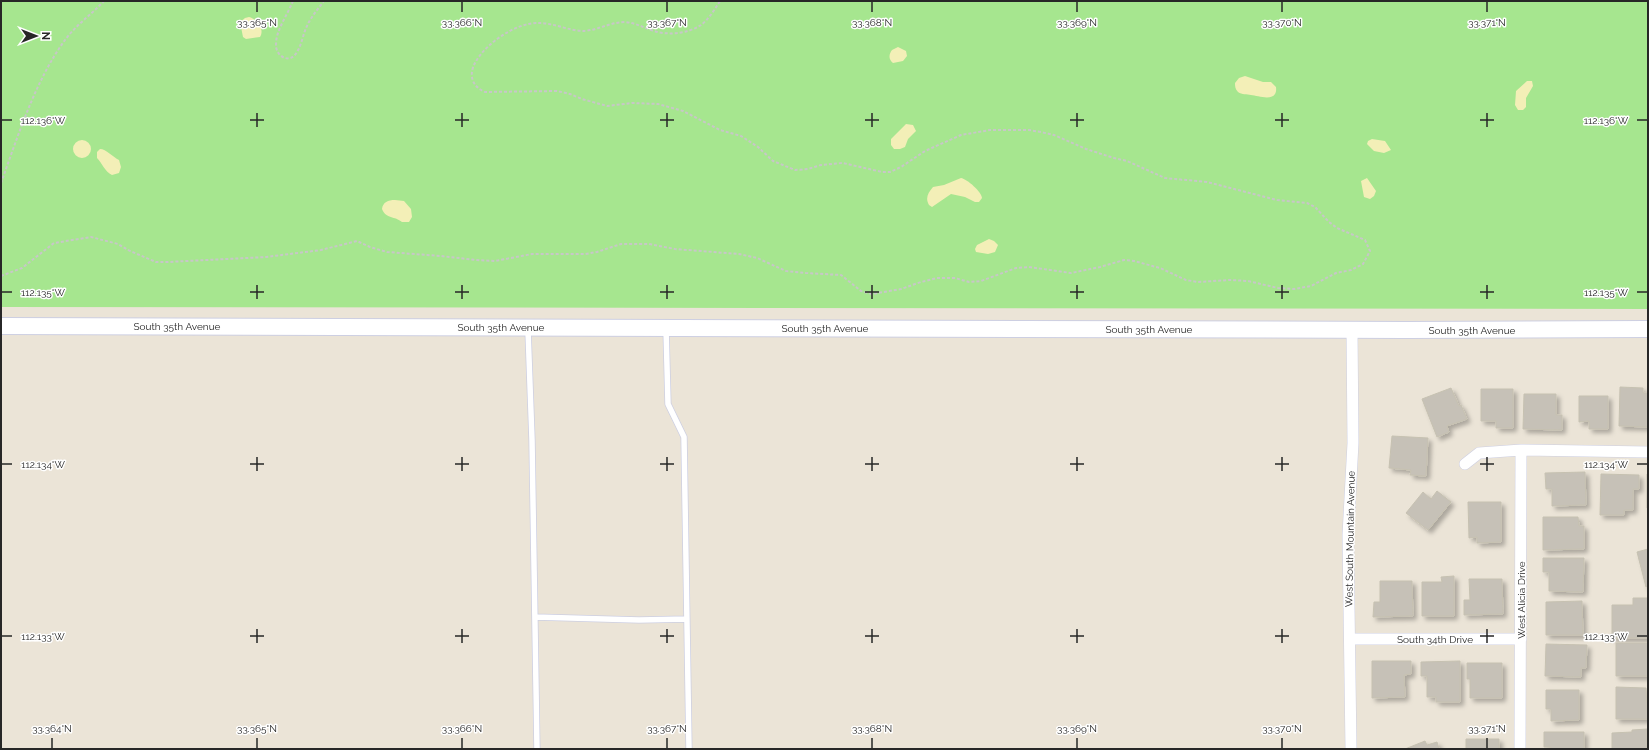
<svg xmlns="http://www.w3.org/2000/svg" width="1649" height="750" viewBox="0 0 1649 750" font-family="Raleway,sans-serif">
<defs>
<filter id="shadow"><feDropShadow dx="3.5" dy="3.5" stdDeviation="2" flood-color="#0004"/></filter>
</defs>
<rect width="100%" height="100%" fill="#ebe4d7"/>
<path fill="#a6e68f" d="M1 1H1648V309L1 307Z"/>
<path fill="#f3efb7" d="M249 17C257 19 265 29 260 37L246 39 243 37 240 22 245 18Z
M898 47 906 51 907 56 903 61 893 63C888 59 889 54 892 50Z
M1245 76 1263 82H1271L1276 87C1278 103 1259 96 1251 95 1247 94 1242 95 1238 92 1235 89 1235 86 1235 83L1239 78Z
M1527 81H1532L1533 86 1526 98V107L1523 110H1518L1515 105 1516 91Z
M906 124 913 125 916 131 908 139 905 147 900 149H894L891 145V139Z
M1372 139 1385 141 1391 150 1384 153 1374 151 1367 144 1368 141Z
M73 149a9 9 0 1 1 18 0a9 9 0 1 1-18 0Z
M100 149C106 149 113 157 119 160L121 167 119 173 112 175C105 172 102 163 97 158V152Z
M961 178C967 179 982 192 982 198L979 202H975L965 197 951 194 932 207 929 205C925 198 928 193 933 187L944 185Z
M1367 178 1376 191 1374 196 1370 199 1364 197 1361 181Z
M395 200 404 201 411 209 412 217 409 222H402C395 216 386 219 382 209 383 202 388 200 395 200Z
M989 239 994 241 998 245 995 252 988 254 976 252 975 249 977 245Z"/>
<path fill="#c6c1b7" stroke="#c6c1b1" filter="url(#shadow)" d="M1620 387 1643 388V393H1648V427L1619 426Z
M1451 388 1459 406 1461 405 1467 419 1447 426 1449 432 1437 437 1422 399Z
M1481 389H1513V428H1496V421H1481Z
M1524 394H1556V415H1562V430L1523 429Z
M1579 396H1608V429H1589V421L1579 422Z
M1392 436 1428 438 1426 476 1410 475 1411 470 1389 468Z
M1585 472 1586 505 1552 506V489H1546L1545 473Z
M1601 474 1639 475V489H1633V510H1624V515H1600Z
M1647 474H1648V509L1647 508Z
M1437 491 1451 502 1428 530 1406 513 1423 492 1431 499Z
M1468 502H1501V542L1477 543V537L1469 538Z
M1543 517H1578L1579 526H1584V549L1543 550Z
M1648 549V586L1646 587 1637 552Z
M1543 558H1584L1583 592 1549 591V572H1543Z
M1454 576V616H1422V582H1442L1441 577Z
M1469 579H1502L1503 614 1464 615V600H1470Z
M1380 581H1412L1413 616 1373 617 1374 602H1380Z
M1633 598H1648V638H1612V605H1633Z
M1582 601 1583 635H1546V602Z
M1616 643H1648V676H1616Z
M1546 644 1587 645 1586 668H1581V677L1545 676Z
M1372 661H1411V674L1404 675 1405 697 1372 698Z
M1460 661V702H1436V697H1427V676H1421V662Z
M1467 663H1502V698H1470V679H1467Z
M1616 687 1646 688 1648 719H1616Z
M1546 690H1579V720L1551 721V709H1546Z
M1647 729V749H1612V733L1632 732V730Z
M1544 732H1584V749H1551V747H1544Z
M1466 739H1499V749H1466Z
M1425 741 1427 745 1437 742 1439 749H1405Z"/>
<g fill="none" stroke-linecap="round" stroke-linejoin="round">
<g stroke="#cdcfe2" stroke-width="7">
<path id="service" d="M666 329 668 404 684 437 689 749
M528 330 532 440 537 749
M535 617 639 620 687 619"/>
</g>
<g stroke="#cdcfe2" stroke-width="12">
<path id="minor" d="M1465 464 1479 453 1521 450 1648 452
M1350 639H1521
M1351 749 1348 535 1353 443 1352 330
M1520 749 1521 450"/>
</g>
<g stroke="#cdcfe2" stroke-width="18">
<path id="secondary" d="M1 326 1407 330 1648 329"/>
</g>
<path stroke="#c7c7c7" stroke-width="2" stroke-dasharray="3 2" stroke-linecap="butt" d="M293 1C288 14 276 30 276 44 275 56 290 65 297 52 302 44 303 34 307 26 311 17 318 9 324 1
M1 183C18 136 35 81 65 40 76 25 91 15 104 1
M1 276 22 268 54 243 91 237 118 244 130 251 156 262H168L266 257 321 250 357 241 370 247 387 252 441 256 476 260 495 261 532 254H585L597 252 621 244H649L675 249 739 254 757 258 786 271 806 273 841 275 861 291 872 294 901 289 921 282 937 278H955L969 282 981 281 1016 268 1029 267 1071 273 1100 267 1124 260 1134 261 1160 268 1186 280 1198 282 1230 280 1248 281 1278 288 1294 289 1311 286 1336 273 1351 270 1363 264 1370 251 1365 240 1337 228 1329 222 1315 207 1307 203 1277 200 1207 182 1165 178 1127 161 1114 158 1086 149 1054 135 1041 132 1029 130H990L961 135 925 151 901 167 890 172H882L843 163 821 165 808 169 795 170 773 161 758 147 741 136 720 130 683 111 658 104 632 103 607 106 582 99 570 94 557 91 485 92C473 87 468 76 475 63 485 44 516 22 539 23 554 23 569 31 584 31 598 30 611 22 625 22 636 23 642 27 651 30 667 36 687 34 701 25 709 19 715 9 720 1"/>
<use href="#service" stroke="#fff" stroke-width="5.5"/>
<use href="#minor" stroke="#fff" stroke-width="11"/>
<use href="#secondary" stroke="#fff" stroke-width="16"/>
</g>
<path fill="none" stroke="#272727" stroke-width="1.5" d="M257 2V12M462 2V12M667 2V12M872 2V12M1077 2V12M1282 2V12M1487 2V12M257 113V127M462 113V127M667 113V127M872 113V127M1077 113V127M1282 113V127M1487 113V127M2 120H12M250 120H264M455 120H469M660 120H674M865 120H879M1070 120H1084M1275 120H1289M1480 120H1494M1637 120H1647M257 285V299M462 285V299M667 285V299M872 285V299M1077 285V299M1282 285V299M1487 285V299M2 292H12M250 292H264M455 292H469M660 292H674M865 292H879M1070 292H1084M1275 292H1289M1480 292H1494M1637 292H1647M257 457V471M462 457V471M667 457V471M872 457V471M1077 457V471M1282 457V471M1487 457V471M2 464H12M250 464H264M455 464H469M660 464H674M865 464H879M1070 464H1084M1275 464H1289M1480 464H1494M1637 464H1647M257 629V643M462 629V643M667 629V643M872 629V643M1077 629V643M1282 629V643M1487 629V643M2 636H12M250 636H264M455 636H469M660 636H674M865 636H879M1070 636H1084M1275 636H1289M1480 636H1494M1637 636H1647M52 738V748M257 738V748M462 738V748M667 738V748M872 738V748M1077 738V748M1282 738V748M1487 738V748"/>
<g text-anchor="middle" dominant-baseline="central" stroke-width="3" stroke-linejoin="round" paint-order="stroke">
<g font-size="10" fill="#272727" stroke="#fff">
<text x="177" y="326">South 35th Avenue</text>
<text x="501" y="327">South 35th Avenue</text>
<text x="825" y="328">South 35th Avenue</text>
<text x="1149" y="329">South 35th Avenue</text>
<text x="1472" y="330">South 35th Avenue</text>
<text transform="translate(1350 539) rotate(-89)">West South Mountain Avenue</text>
<text transform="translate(1521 600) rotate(-90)">West Alicia Drive</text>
<text x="1435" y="639">South 34th Drive</text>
</g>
</g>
<g font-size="10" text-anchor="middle" fill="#272727" stroke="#fff" stroke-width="3" stroke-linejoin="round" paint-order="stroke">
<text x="257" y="26">33.365°N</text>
<text x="462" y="26">33.366°N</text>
<text x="667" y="26">33.367°N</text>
<text x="872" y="26">33.368°N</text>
<text x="1077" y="26">33.369°N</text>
<text x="1282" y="26">33.370°N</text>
<text x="1487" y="26">33.371°N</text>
<text x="1606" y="124">112.136°W</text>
<text x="43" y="124">112.136°W</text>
<text x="1606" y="296">112.135°W</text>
<text x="43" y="296">112.135°W</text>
<text x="1606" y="468">112.134°W</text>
<text x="43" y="468">112.134°W</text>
<text x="1606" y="640">112.133°W</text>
<text x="43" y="640">112.133°W</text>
<text x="52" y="732">33.364°N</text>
<text x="257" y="732">33.365°N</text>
<text x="462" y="732">33.366°N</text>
<text x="667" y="732">33.367°N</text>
<text x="872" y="732">33.368°N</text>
<text x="1077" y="732">33.369°N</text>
<text x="1282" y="732">33.370°N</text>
<text x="1487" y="732">33.371°N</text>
</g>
<rect width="1649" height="750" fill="none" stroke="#272727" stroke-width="4"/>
<g transform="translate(36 36) rotate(90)" stroke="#ffffff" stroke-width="3" paint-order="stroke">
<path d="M0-3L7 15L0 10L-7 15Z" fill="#272727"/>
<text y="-6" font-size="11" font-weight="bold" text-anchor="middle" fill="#272727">N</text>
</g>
</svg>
